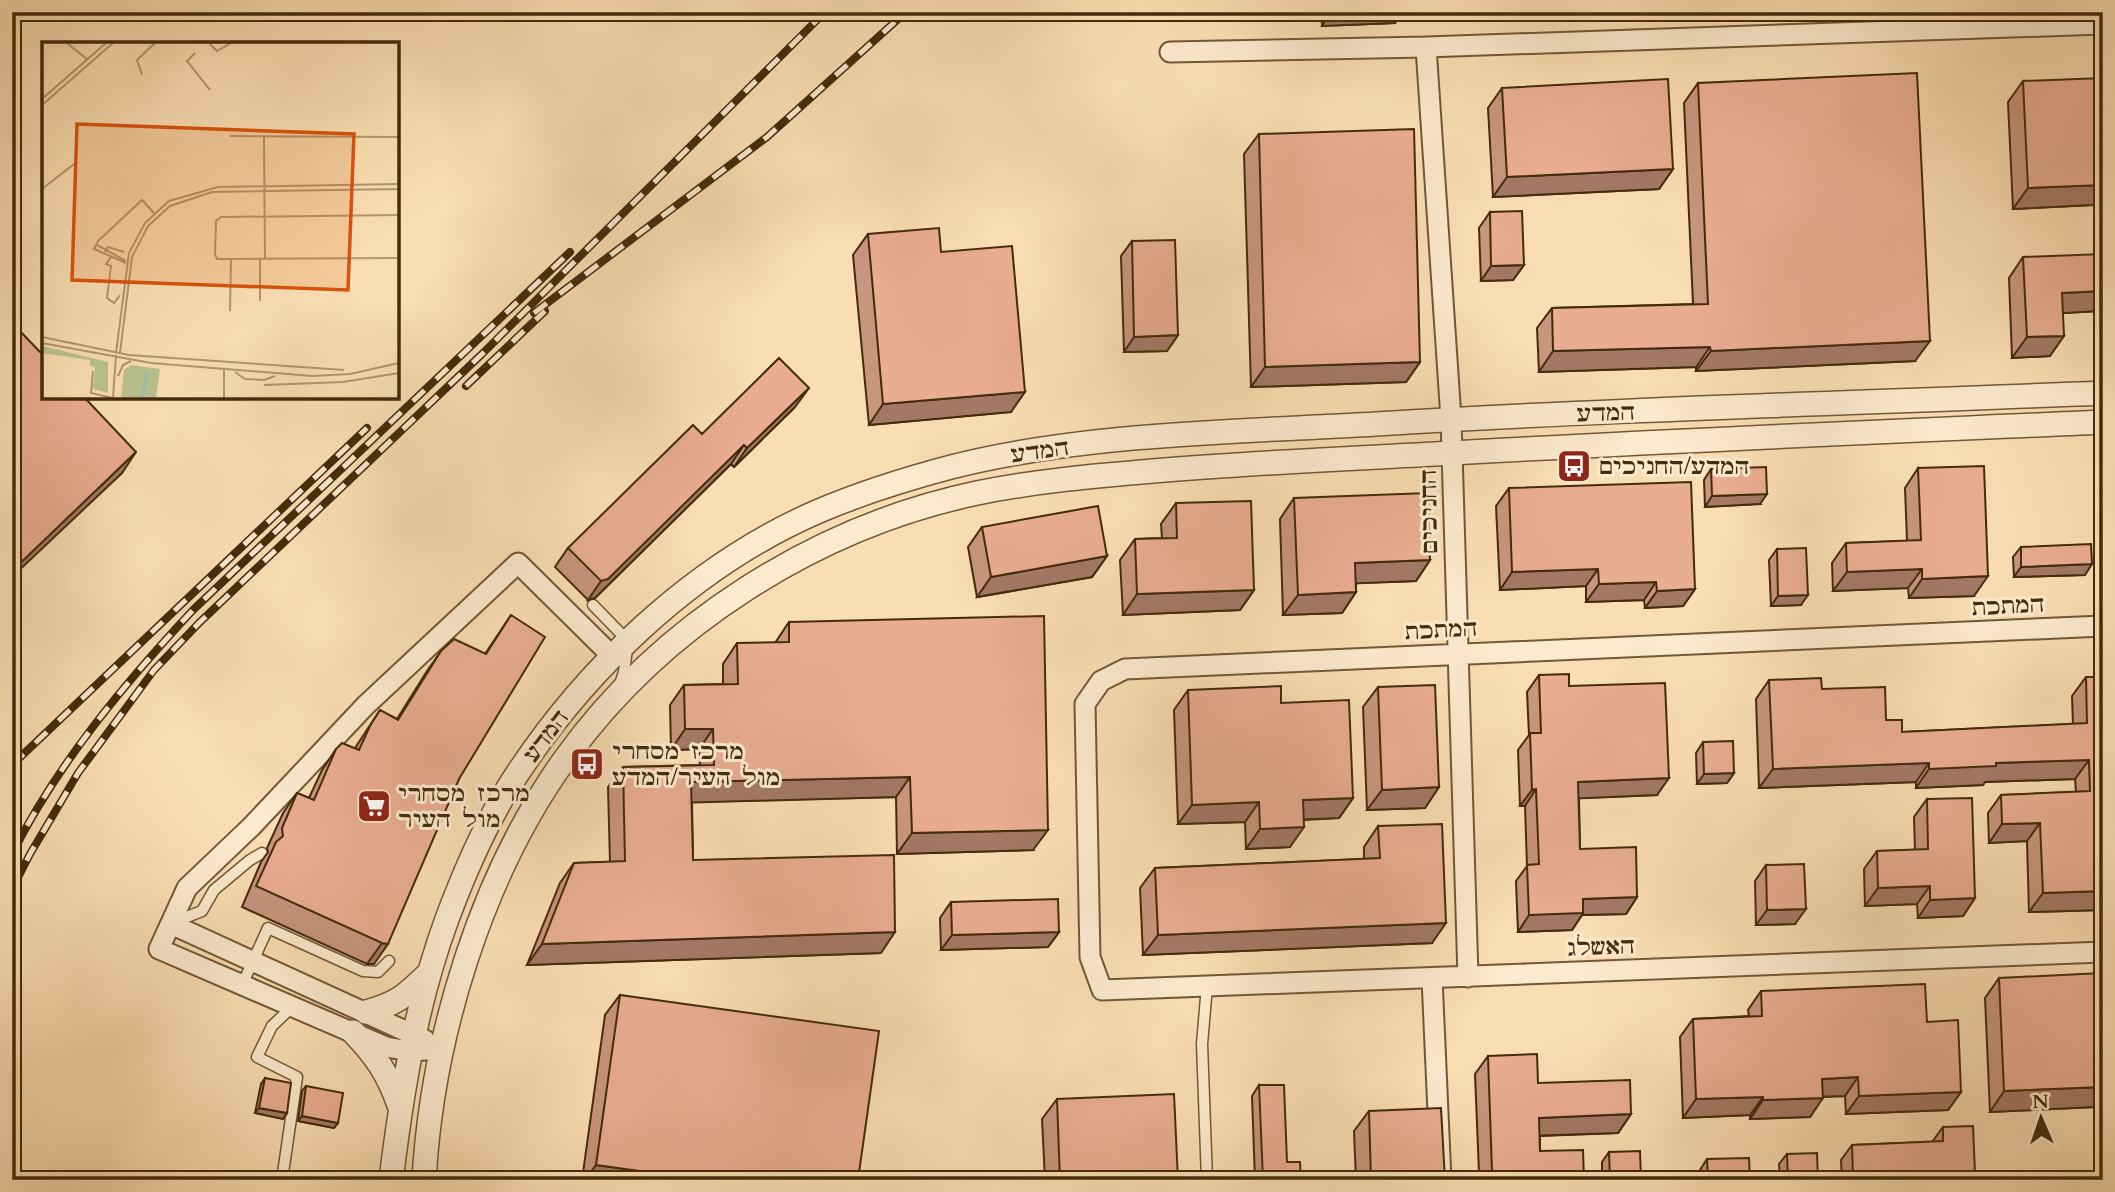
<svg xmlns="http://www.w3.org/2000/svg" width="2115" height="1192" viewBox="0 0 2115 1192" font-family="Cardo,'Frank Ruhl Libre',serif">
<rect width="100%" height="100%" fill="#fadeb3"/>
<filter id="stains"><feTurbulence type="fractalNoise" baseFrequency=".00286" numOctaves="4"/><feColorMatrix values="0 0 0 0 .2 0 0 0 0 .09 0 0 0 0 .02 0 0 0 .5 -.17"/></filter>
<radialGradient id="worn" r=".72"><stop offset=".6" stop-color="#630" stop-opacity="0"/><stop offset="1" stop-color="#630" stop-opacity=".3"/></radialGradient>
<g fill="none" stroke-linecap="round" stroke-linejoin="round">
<g stroke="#725835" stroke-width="13">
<path id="service" d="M593 605 628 641 624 672 619 687
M174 922 202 911 214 890 250 860 262 853
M242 985 268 928 363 971 378 972 389 961
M282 1180 297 1077 257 1057 272 1026 292 1007
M1207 1180 1202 1044 1207 986"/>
</g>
<g stroke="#725835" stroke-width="23">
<path id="minor" d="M1426 47 1451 419 1468 977
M1170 52 1426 47 2103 24
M2103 626 1125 669 1101 681 1085 704 1090 957 1102 990 2103 952
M171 924 425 1040
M1432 978 1441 1180
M442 1049 410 1051 386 1047 159 949 187 888 251 827 366 705 518 563 612 656"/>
</g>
<g stroke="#725835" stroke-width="26">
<path id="tertiary" d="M366 1012C397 1004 405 996 428 974
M353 1032C376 1056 388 1074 399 1105
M391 1180C402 1091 416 1003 447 919 463 876 482 832 505 793 578 675 691 566 819 511 861 493 906 479 951 467 1085 433 1238 432 1376 424 1618 409 1861 403 2103 393
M424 1180C432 1037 481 876 565 759 661 625 816 527 977 493 1036 481 1094 476 1153 471 1247 463 1341 459 1435 454 1657 441 1880 432 2103 422"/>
</g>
<use href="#service" stroke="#fceace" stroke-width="10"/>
<use href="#minor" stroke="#fceace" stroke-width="19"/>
<use href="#tertiary" stroke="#fceace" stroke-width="23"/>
<g stroke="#442b0b" stroke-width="8">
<path id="rail" d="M534 313 767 137 906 12
M466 386 545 311
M12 765 367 428
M12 854C58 763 124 684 193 610L570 252
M12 889 30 854 78 773 154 670 199 623 482 354 825 12"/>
</g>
<use href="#rail" stroke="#fceace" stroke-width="5" stroke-dasharray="16" stroke-linecap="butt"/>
</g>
<path fill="#c8957e" stroke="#442b0b" stroke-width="2" d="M1321 12H1402L1395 23 1322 26Z
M1446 12H1696L1695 14 1446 20Z
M2023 81 2093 205 2013 209 2008 102Z
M1698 83 1915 361 1696 371V367L1539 372 1537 328 1552 308 1693 304 1684 103Z
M1502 88 1673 169 1659 189 1493 197 1488 108Z
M1259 134 1420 362 1406 382 1251 387 1244 154Z
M1490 212 1524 265 1513 280 1481 281 1479 228Z
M868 234 941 252 1011 412 869 425 853 255Z
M1132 241 1178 335 1167 351 1124 352 1121 256Z
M2023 257 2099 311 2063 313 2050 356 2012 358 2009 278Z
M795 407 734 467 731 464 595 598 588 600 555 567 568 548 702 434Z
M1918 468 1974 596 1909 598 1908 588 1833 591 1832 563 1846 543 1907 541 1905 488Z
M1711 469 1760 504 1705 507 1704 480Z
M1509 488 1695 589 1683 606 1645 608 1644 600 1586 602V586L1500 590 1496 506Z
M1294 498 1430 560 1416 581 1356 583V592L1342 613 1283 615 1280 519Z
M1176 503 1254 590 1240 610 1123 615 1120 560 1135 539 1162 538 1161 524Z
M982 527 1107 556 1092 577 977 597 968 547Z
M2021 547 2085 575 2014 577 2013 557Z
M1777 549 1801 605 1771 606 1769 560Z
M511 615 459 779 374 964H367L242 907 261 862 268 852 267 848 283 813 297 793 309 798 322 770 336 749 355 748 380 710 397 719 427 671 441 651 485 654Z
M789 622 1033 850 897 854 896 797 692 802 693 860 881 953 527 965 560 883 574 863 610 862 608 787 623 767 700 765 699 749 671 750 670 705 684 685 723 684V664L737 643H775Z
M1539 675 1569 686 1657 795 1579 798 1580 849 1637 897 1626 914 1582 915 1572 930 1518 932 1516 881 1527 866 1525 806H1520L1518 750 1529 735 1527 692Z
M2086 677H2103V910L2029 912 2027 841 1989 843 1988 813 2001 795 2076 792 2075 779 1985 782 1983 785 1916 788V782L1759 788 1756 699 1769 680 1822 689 1886 720 1902 732 2073 724 2072 696Z
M1378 687 1439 787 1425 808 1367 810 1363 707Z
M1188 690 1281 703 1353 798 1339 818 1304 820 1290 847 1246 849 1245 822 1178 824 1174 710Z
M1703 742 1734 773 1727 783 1697 784 1696 753Z
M1927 799 1975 898 1963 916 1918 918 1917 904 1865 906 1864 869 1877 851 1915 850 1914 817Z
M1378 826 1432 943 1143 955 1140 888 1155 868 1364 859V847Z
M1766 865 1795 924 1756 925 1755 881Z
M951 902 1059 932 1048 947 941 950 940 918Z
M1999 978 2094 1107 1990 1112 1985 998Z
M1761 991 1927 1022 1961 1092 1948 1110 1846 1114 1845 1096 1823 1097 1810 1117 1750 1119V1115L1683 1118 1680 1037 1693 1019 1749 1016 1748 1010Z
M620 995 858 1180H582L605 1015Z
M1488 1056 1538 1083 1631 1114 1618 1133 1540 1136V1151L1584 1180H1468L1473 1173H1479L1475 1074Z
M265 1078 287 1113 283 1119 255 1113 261 1084Z
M1259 1085 1287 1162 1301 1180H1255L1252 1096Z
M306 1086 338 1123 334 1128 298 1121 302 1091Z
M1057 1099 1178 1180H1045L1042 1119Z
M1369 1111 1445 1180H1356L1354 1131Z
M1943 1127 1975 1173 1970 1180H1842L1841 1160 1852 1145 1932 1142Z
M1609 1152 1641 1180H1602V1162Z
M1787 1154 1818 1180H1780L1779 1164Z
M1707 1159 1750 1180H1700V1170Z"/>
<path fill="#a37966" stroke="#442b0b" stroke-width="2" d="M1331 12H1402L1395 23 1322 26Z
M1452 12H1696L1695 14 1446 20Z
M1673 169 1659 189 1493 197 1507 177Z
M2103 185V191L2093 205 2013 209 2028 188Z
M1524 265 1513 280 1481 281 1491 266Z
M2103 291V306L2099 311 2048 314 2062 293Z
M1178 335 1167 351 1124 352 1134 337Z
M2064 336 2050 356 2012 358 2027 337Z
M1930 341 1915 361 1696 371 1711 351Z
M1710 347 1696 367 1539 372 1553 351Z
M1420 362 1406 382 1251 387 1265 367Z
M809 388 795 407 734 467 747 448Z
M1025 392 1011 412 869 425 883 404Z
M744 445 731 464 595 598 588 600 601 581Z
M136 452 122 473 12 577V571Z
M1767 494 1760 504 1705 507 1712 496Z
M1107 556 1092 577 977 597 991 577Z
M1430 560 1416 581 1341 584 1355 563Z
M2092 564 2085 575 2014 577 2021 567Z
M1598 569 1586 586 1500 590 1512 572Z
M1922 569 1908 588 1833 591 1847 572Z
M1988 576 1974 596 1909 598 1922 579Z
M1656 582 1644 600 1586 602 1599 584Z
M1695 589 1683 606 1645 608 1657 591Z
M1254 590 1240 610 1123 615 1137 594Z
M1356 592 1342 613 1283 615 1298 595Z
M1808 595 1801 605 1771 606 1778 596Z
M685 729H713L699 749 671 750Z
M2089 760 2075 779 1985 782 1983 785 1916 788 1929 769 1996 763Z
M1929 763 1916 782 1759 788 1773 769Z
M1734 773 1727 783 1697 784 1704 774Z
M910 777 896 797 677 803 691 782Z
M1669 778 1657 795 1566 799 1578 782Z
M1439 787 1425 808 1367 810 1382 790Z
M1536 789 1525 806H1520L1532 790Z
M1353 798 1339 818 1289 820 1303 800Z
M1259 802 1245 822 1178 824 1192 805Z
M2040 823 2027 841 1989 843 2002 824Z
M1304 827 1290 847 1246 849 1260 829Z
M1048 830 1033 850 897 854 912 833Z
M1930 886 1917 904 1865 906 1878 888Z
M2103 891V910L2029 912 2043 893Z
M1637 897 1626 914 1582 915 1572 930 1518 932 1529 915 1583 899Z
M1975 898 1963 916 1918 918 1930 900Z
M1806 909 1795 924 1756 925 1767 910Z
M1446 923 1432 943 1143 955 1158 935Z
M895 932 881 953 527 965 542 944Z
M1059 932 1048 947 941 950 952 935Z
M382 943 388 944 374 964H367Z
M1858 1077 1845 1096 1809 1097 1822 1079Z
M2103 1087V1094L2094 1107 1990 1112 2004 1091Z
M1961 1092 1948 1110 1846 1114 1859 1096Z
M1763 1097 1750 1115 1683 1118 1696 1099Z
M1823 1098 1810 1117 1750 1119 1763 1100Z
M259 1108 287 1113 283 1119 255 1113Z
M1631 1114 1618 1133 1526 1136 1539 1118Z
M302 1116 338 1123 334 1128 298 1121Z
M596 1165 705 1180H585Z
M1975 1173 1970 1180H1851L1853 1178Z"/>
<path fill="#e9ad92" stroke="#442b0b" stroke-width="2" d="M1917 73 1930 341 1711 351 1710 347 1553 351 1552 308 1708 304 1698 83Z
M2103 78V185L2028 188 2023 81Z
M1668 79 1673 169 1507 177 1502 88Z
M1414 129 1420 362 1265 367 1259 134Z
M1522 211 1524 265 1491 266 1490 212Z
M939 228 941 252 1012 246 1025 392 883 404 868 234Z
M1175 240 1178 335 1134 337 1132 241Z
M2103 254V291L2062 293 2064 336 2027 337 2023 257Z
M12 323 44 356V397H84L136 452 12 571Z
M779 358 809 388 747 448 744 445 608 579 601 581 568 548 693 425 702 434Z
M1984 466 1988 576 1922 579V569L1847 572 1846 543 1921 540 1918 468Z
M1766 467 1767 494 1712 496 1711 469Z
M1691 482 1695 589 1657 591 1656 582 1599 584 1598 569 1512 572 1509 488Z
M1428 493 1430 560 1355 563 1356 592 1298 595 1294 498Z
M1251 501 1254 590 1137 594 1135 539 1177 538 1176 503Z
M1098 506 1107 556 991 577 982 527Z
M2091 544 2092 564 2021 567V547Z
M1806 548 1808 595 1778 596 1777 549Z
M511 615 545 637 459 779 388 944 382 943 256 886 276 842 283 836 282 828 297 793 314 800 336 749 342 743 359 750 370 726 380 710 398 720 441 651 454 639 486 654Z
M1044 616 1048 830 912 833 910 777 691 782 693 860 894 855 895 932 542 944 574 863 625 861 623 767 714 765 713 729H685L684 685 738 684 737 643 789 642V622Z
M1569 674V686L1665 683 1669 778 1578 782 1580 849 1636 847 1637 897 1583 899V913L1529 915 1527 865 1539 864 1536 789 1532 790 1530 733H1541L1539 675Z
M2086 677H2103V891L2043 893 2040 823 2002 824 2001 795 2090 791 2089 760 1996 763V766L1929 769V763L1773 769 1769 680 1821 678 1822 689 1885 687 1886 720H1902V732L2087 723Z
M1435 685 1439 787 1382 790 1378 687Z
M1281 686V703L1349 700 1353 798 1303 800 1304 827 1260 829 1259 802 1192 805 1188 690Z
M1733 741 1734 773 1704 774 1703 742Z
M1972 798 1975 898 1930 900V886L1878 888 1877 851 1928 849 1927 799Z
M1442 824 1446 923 1158 935 1155 868 1380 858 1378 826Z
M1804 864 1806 909 1767 910 1766 865Z
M1058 899 1059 932 952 935 951 902Z
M2102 973 2103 1087 2004 1091 1999 978Z
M1925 984 1927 1022 1958 1020 1961 1092 1859 1096 1858 1077 1822 1079 1823 1098 1763 1100V1097L1696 1099 1693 1019 1762 1016 1761 991Z
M620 995 879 1031 858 1180H705L596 1165Z
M1537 1054 1538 1083 1630 1080 1631 1114 1539 1118 1540 1151 1583 1150 1584 1180H1473V1173L1492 1172 1488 1056Z
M265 1078 291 1083 287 1113 259 1108Z
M1259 1085H1284L1287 1162H1300L1301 1180H1263Z
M306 1086 343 1093 338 1123 302 1116Z
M1174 1094 1178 1180H1060L1057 1099Z
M1441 1108 1445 1180H1371L1369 1111Z
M1973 1126 1975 1173 1853 1178 1852 1145 1943 1141V1127Z
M1640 1151 1641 1180H1610L1609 1152Z
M1817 1153 1818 1180H1788L1787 1154Z
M1749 1158 1750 1180H1708L1707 1159Z"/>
<defs>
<g id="bus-square" transform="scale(1.75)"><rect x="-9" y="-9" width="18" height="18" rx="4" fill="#8f2418" stroke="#fceace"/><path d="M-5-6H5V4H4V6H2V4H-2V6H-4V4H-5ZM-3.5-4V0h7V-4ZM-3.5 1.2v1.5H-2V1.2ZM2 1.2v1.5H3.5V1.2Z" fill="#fff"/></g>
<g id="supermarket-square" transform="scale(1.75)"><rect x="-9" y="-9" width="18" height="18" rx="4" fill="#8f2418" stroke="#fceace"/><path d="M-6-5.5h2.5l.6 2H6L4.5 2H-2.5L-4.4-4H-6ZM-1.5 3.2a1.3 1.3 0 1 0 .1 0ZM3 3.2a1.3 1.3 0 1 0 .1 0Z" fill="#fff"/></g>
</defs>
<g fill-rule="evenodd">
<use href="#bus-square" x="1574" y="466"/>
<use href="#bus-square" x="587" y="764"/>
<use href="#supermarket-square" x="374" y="806"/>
</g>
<g text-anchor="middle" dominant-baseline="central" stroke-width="6" stroke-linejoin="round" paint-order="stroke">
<g font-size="23" fill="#442b0b" stroke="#fceace">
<text transform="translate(1606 413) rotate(-2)">המדע</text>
<text transform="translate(1040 451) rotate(-8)">המדע</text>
<text transform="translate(1429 512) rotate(-91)">החניכים</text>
<text transform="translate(2008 606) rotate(-3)">המתכת</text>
<text transform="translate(1441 630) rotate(-3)">המתכת</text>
<text transform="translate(546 736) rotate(-53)">המדע</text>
<text transform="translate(1601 947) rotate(-2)">האשלג</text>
</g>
<g font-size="23" fill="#442b0b" stroke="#fceace" text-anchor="start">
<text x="1598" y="466">המדע/החניכים</text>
<text x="612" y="751">מרכז מסחרי<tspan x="612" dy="26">מול העיר/המדע</tspan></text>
<text x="398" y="793">מרכז מסחרי<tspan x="398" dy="26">מול העיר</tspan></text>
</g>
</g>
<g transform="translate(42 42)">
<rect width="357" height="357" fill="#fadeb3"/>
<path d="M0 304 66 320V351L51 347 53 325 48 324V318L0 311ZM89 323 118 327 114 356H79L82 328Z" fill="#bac28f"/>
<path fill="none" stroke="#a1bbb5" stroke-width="3.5" d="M100 356 105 330"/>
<path fill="none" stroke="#b19670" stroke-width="2" d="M25 1 46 18M167 1 175 9 189 1M153 11 145 19 168 48M100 33 95 18 113 1M0 57 64 1M0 63 71 1M188 94 357 95M222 95 223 217M0 147 32 122M357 173 179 175 174 179 173 212 175 217 357 216M55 203 84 219M63 210 66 205 82 210M69 215 64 222 69 224 65 256 72 261 78 253M218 217V259M84 221 52 207 56 199 100 158 112 171M188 269 189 217M0 295 87 313 302 328M0 301 109 321 270 334 308 332 357 321M74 311 87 211 103 181 127 159 176 145 357 142M78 311 90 215 106 184 128 164 170 150 357 147M182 327V356M51 329 49 351 71 356M193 330 203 337 222 338 233 334M76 334 81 323 89 319M222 343 301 340 357 331M71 356 74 313"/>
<path fill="#d8540c" fill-opacity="0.15" stroke="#d8540c" stroke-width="3.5" d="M35 82 312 92 306 248 30 238Z"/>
<rect width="357" height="357" fill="none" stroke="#442b0b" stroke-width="3.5"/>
</g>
<rect width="2115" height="1192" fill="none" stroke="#fadeb3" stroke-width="42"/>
<rect x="14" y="14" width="2087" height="1164" fill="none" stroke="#442b0b" stroke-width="3.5"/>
<rect x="21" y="21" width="2073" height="1150" fill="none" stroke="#442b0b" stroke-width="2"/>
<g transform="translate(2041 1118) rotate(358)" stroke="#fceace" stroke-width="5" paint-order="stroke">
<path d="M0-5L12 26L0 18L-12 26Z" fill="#442b0b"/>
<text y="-10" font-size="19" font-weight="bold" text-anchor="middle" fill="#442b0b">N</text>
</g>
<rect width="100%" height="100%" filter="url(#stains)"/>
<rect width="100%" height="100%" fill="url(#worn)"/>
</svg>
